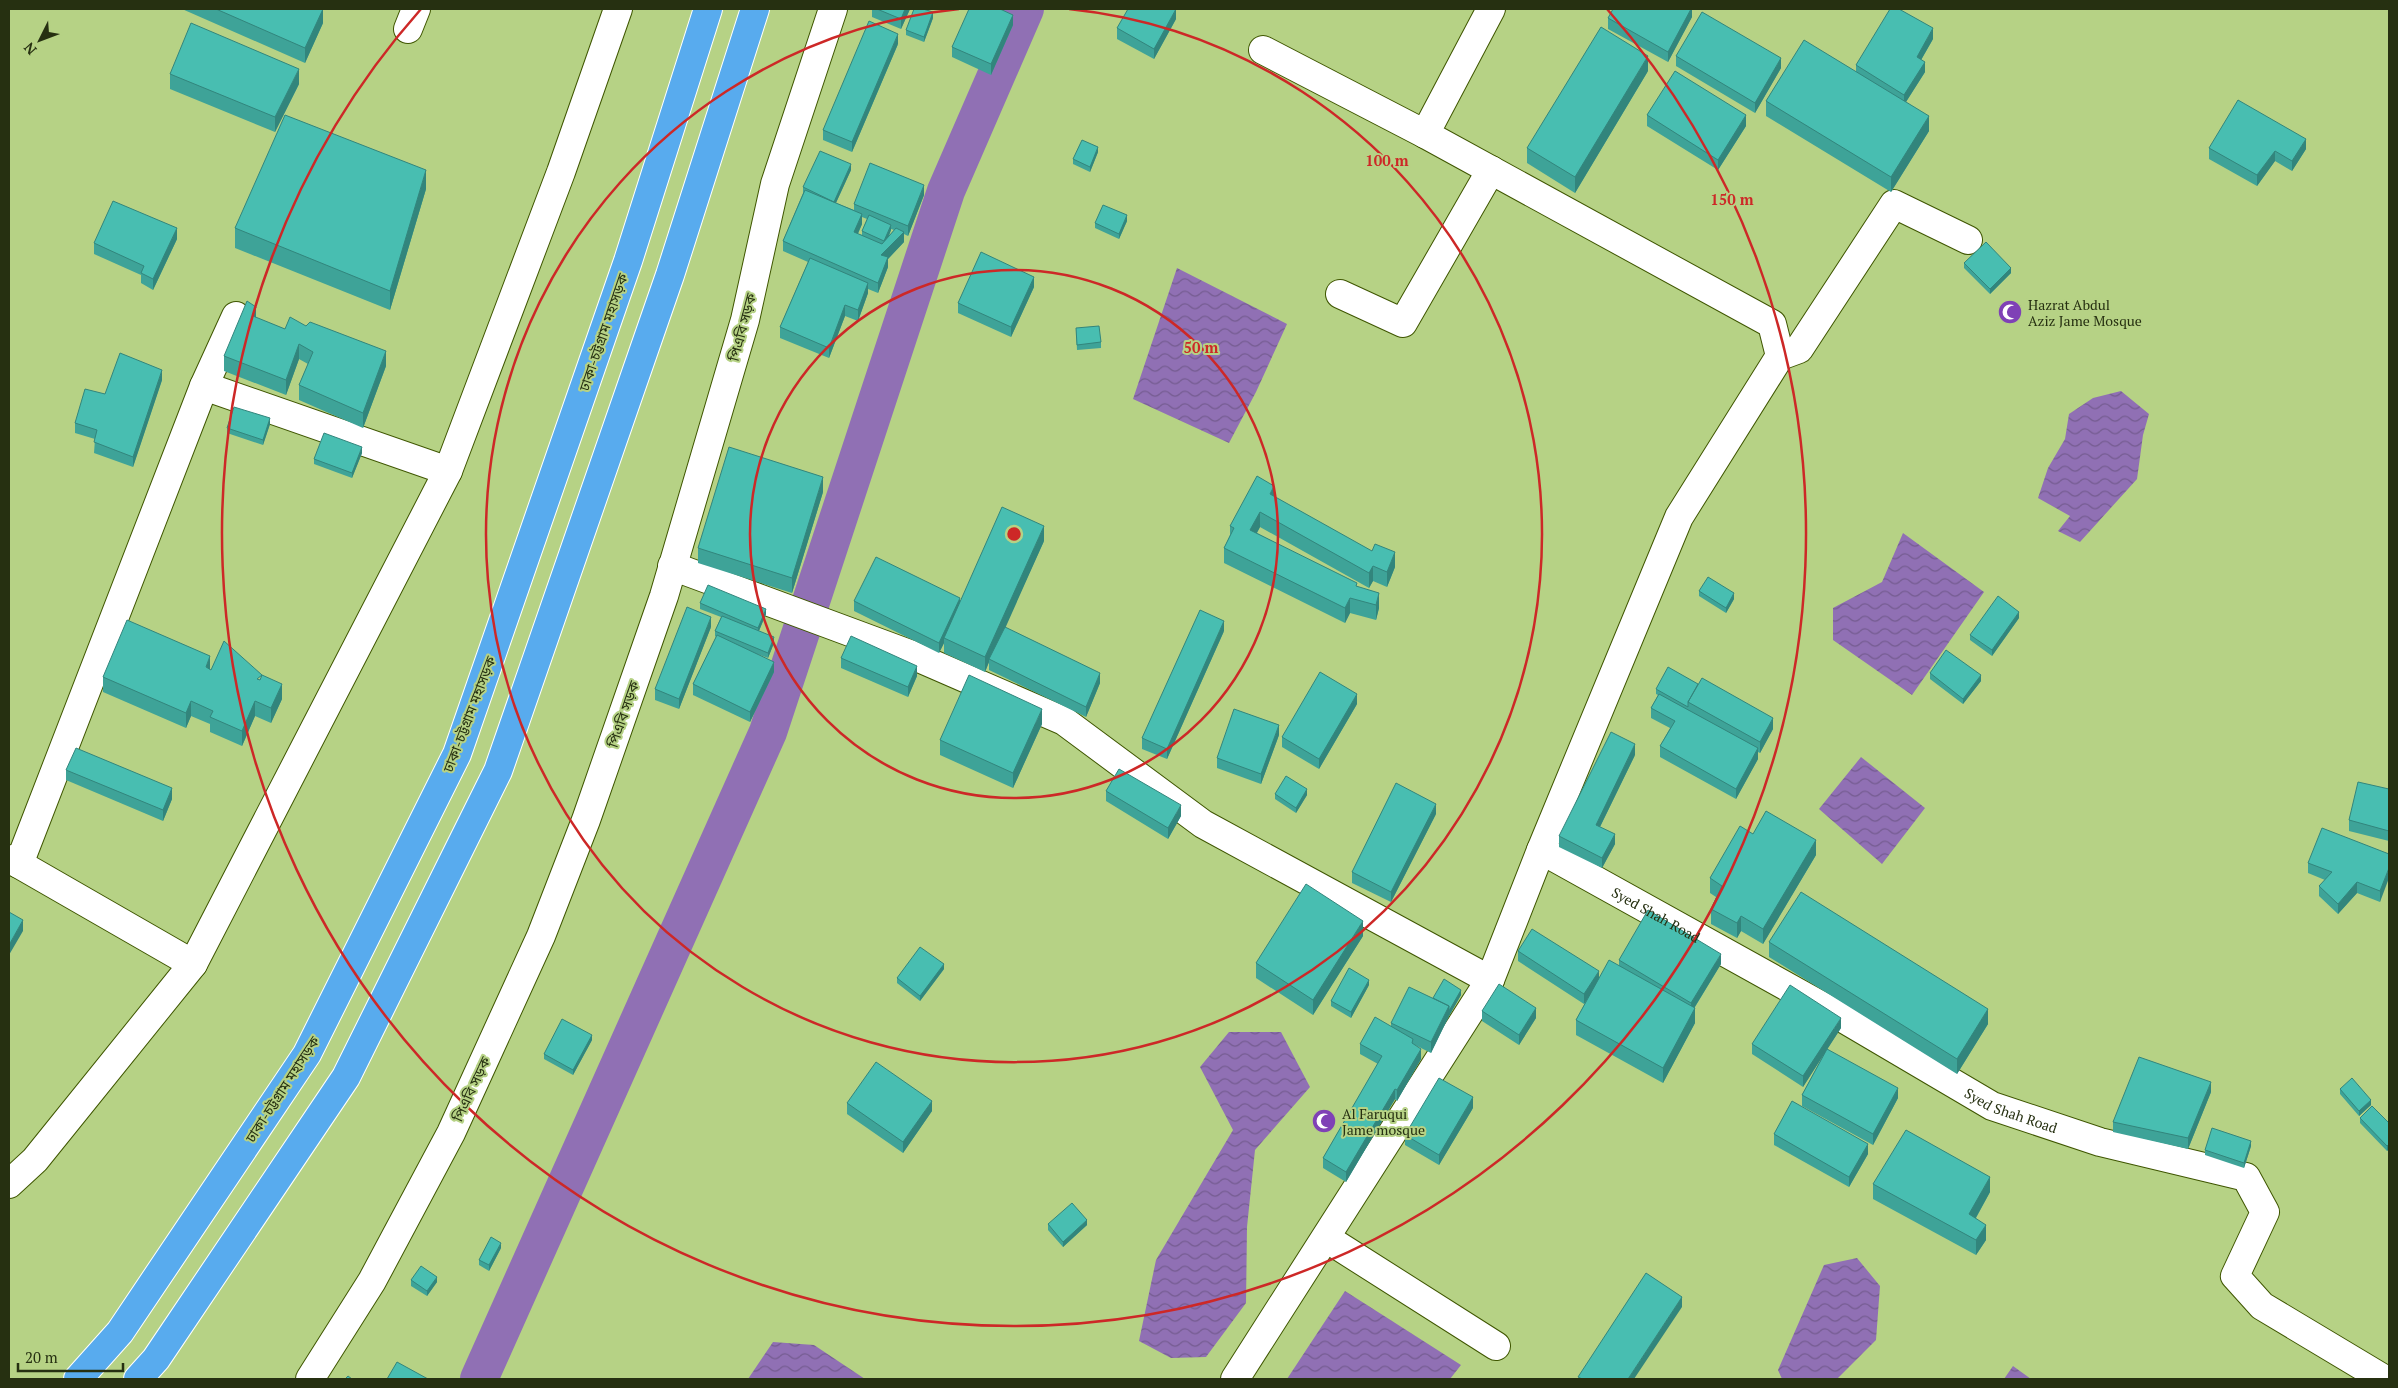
<svg xmlns="http://www.w3.org/2000/svg" width="2398" height="1388" viewBox="0 0 2398 1388" font-family="'PT Serif','Noto Sans Bengali',serif">
<defs>
<pattern id="water-waves" width="16" height="10" patternUnits="userSpaceOnUse" patternTransform="scale(1.25)"><rect width="16" height="10" fill="#9070b4"/><path d="M0 5q4-4 8 0t8 0" fill="none" stroke="#755c91"/></pattern>
</defs>
<rect width="100%" height="100%" fill="#b6d285"/>
<path fill="url(#water-waves)" d="M1177 268 1287 324 1256 392 1229 443 1133 399Z
M2121 391 2149 414 2143 435 2137 479 2080 542 2058 531 2070 516 2038 498 2048 468 2065 439 2069 414 2093 398Z
M1903 533 1984 592 1912 695 1833 640V608L1882 582Z
M1861 757 1925 808 1882 864 1819 809Z
M1229 1032H1281L1310 1087 1255 1150 1247 1227 1246 1303 1206 1357 1171 1358 1139 1341 1156 1260 1233 1130 1200 1067Z
M1857 1258 1880 1286 1876 1340 1837 1379H1782L1778 1370 1824 1265Z
M1345 1291 1461 1365 1450 1379H1287Z
M773 1342 814 1345 865 1379H748Z
M2013 1366 2031 1379H2004Z"/>
<g fill="none" stroke-linecap="round" stroke-linejoin="round">
<path stroke="#9070b4" stroke-width="38" d="M479 1379 768 732 946 191 1025 9"/>
<g stroke="#3f5600" stroke-width="30">
<g id="minor">
<path d="M408 29 416 9"/>
<path d="M1263 50 1425 134"/>
<path d="M1340 294 1403 323 1491 170"/>
<path d="M1780 356 1799 349 1894 204 1968 240"/>
<path d="M204 386 448 471"/>
<path d="M672 566 912 655 1064 721 1203 824 1490 980"/>
<path id="s1" d="M1541 850 1829 1010 1992 1106 2100 1142 2246 1177 2265 1212 2235 1276 2262 1306 2384 1379"/>
<path d="M9 859 19 864 204 386 236 316"/>
<path d="M19 864 193 964"/>
<path d="M9 1184 35 1160 193 964 448 471 561 172 618 9"/>
<path d="M1326 1238 1496 1346"/>
<path d="M310 1379 372 1281 451 1133 541 936 586 820 664 596 745 320 775 184 833 9"/>
<path d="M1235 1379 1490 980 1541 850 1679 517 1780 356 1772 324 1425 134 1491 9"/>
</g>
</g>
<g stroke="#fff" stroke-width="30">
<path id="highway" d="M78 1379 120 1332 307 1054 457 754 628 261 708 9
M138 1379 156 1359 346 1077 498 771 670 275 755 9"/>
</g>
<use href="#minor" stroke="#fff" stroke-width="28"/>
<use href="#highway" stroke="#58abee" stroke-width="28"/>
</g>
<path fill="#3ea398" fill-rule="evenodd" d="M182 9H323V23L305 63Z
M872 9H910L901 29 872 17Z
M1692 9V17L1668 62 1608 29V18Z
M933 18 924 42 906 35V30Z
M1176 19 1154 59 1117 39V28Z
M1013 25 991 75 952 57V47Z
M1933 39 1921 60 1925 72 1906 102 1929 131 1891 192 1766 116V101L1856 71V65Z
M898 44 852 152 823 140V130Z
M1676 56 1781 68 1755 113 1676 66Z
M1648 71 1575 193 1527 163V148Z
M170 74 299 84 275 132 170 89Z
M1647 115 1746 126 1718 170 1647 126Z
M2209 148 2306 149 2292 171 2275 161 2257 186 2209 159Z
M1098 152 1090 172 1073 164V159Z
M851 170 836 203 854 210V204L924 195 908 236 904 234V242L888 259V267L878 293 868 289V293L858 321 845 316 829 358 780 338V327L808 262 783 251V241L803 193V187ZM862 217 867 219 862 231V235L858 234 862 224ZM891 229 894 230 889 236 891 230Z
M426 189 390 310 235 248V228Z
M1127 221 1119 239 1095 228V223Z
M177 239 153 290 141 283V275L94 254V243Z
M1964 263 2011 273 1990 294 1964 268Z
M1034 287 1011 337 958 313V303Z
M256 318 285 329 386 366 363 428 299 400V385L308 364 299 359 286 395 224 371V356Z
M1076 328 1101 342V348L1077 350Z
M162 380 133 467 94 453 95 439 75 433V423L105 394Z
M270 424 263 445 227 433V428Z
M362 453 352 478 314 464V459Z
M823 492 792 593 698 563V548Z
M1274 497 1395 567 1387 587 1373 581 1369 588 1260 527 1257 533 1357 586 1379 608 1376 620 1350 613 1345 623 1224 563V548L1230 535V526Z
M1044 541 1002 633 1100 683 1086 717 989 670V662L985 672 944 653V643L939 653 854 611V601H960Z
M1699 591 1734 599 1726 613 1699 596Z
M700 603 766 614 759 631 774 643 768 658 757 654 774 672 750 722 693 695V684L716 637 715 636V631L721 617 700 609Z
M2019 618 1992 656 1970 640V635Z
M711 627 679 709 655 700V689Z
M1224 631 1167 759 1142 749V738Z
M841 658 917 676 908 697 841 668Z
M210 670 262 675 282 699 271 723 255 716 242 746 210 732V724L191 716 186 728 103 692V677ZM262 675 260 680 257 679Z
M1930 673 1981 681 1963 704 1930 679Z
M1656 689 1773 729 1760 753 1758 752V759L1736 799 1660 757V746L1670 728 1651 718V708L1658 695 1656 694Z
M1357 704 1319 769 1282 747V737Z
M1042 724 1013 788 940 755V740Z
M1279 735 1261 784 1217 768V758Z
M1635 755 1600 827 1615 844 1602 868 1559 847V836Z
M66 770 172 799 163 821 66 780Z
M2389 789V841L2349 831V820Z
M1106 791 1181 816 1168 839 1106 801Z
M1275 794 1307 795 1296 813 1275 799Z
M1436 814 1391 902 1352 883V872Z
M1753 834 1816 855 1763 944 1741 931 1737 938 1711 924V909L1716 897 1710 893V878Z
M2389 854 2380 902 2357 893 2338 914 2319 896V886L2325 880 2308 873V863Z
M1363 936 1313 1015 1256 978V963Z
M1769 942 1988 1024 1957 1074 1769 957Z
M1518 951 1599 978 1619 965V960L1721 964 1695 1007V1023L1663 1083 1576 1035V1020L1589 996 1584 1004 1518 961Z
M944 969 920 1001 897 983V978Z
M1369 985 1351 1018 1331 1006V1001Z
M1461 995 1449 1016 1431 1053 1413 1044 1421 1059 1397 1101 1395 1099 1346 1182 1323 1168V1158L1378 1064 1360 1054V1044L1391 1026V1023L1433 998Z
M1482 1011 1536 1018 1519 1045 1482 1021Z
M1841 1028 1827 1049 1898 1098 1873 1145 1802 1106V1095L1826 1050 1803 1087 1752 1054V1044Z
M592 1040 573 1075 544 1059V1054Z
M2340 1089 2371 1105 2359 1116 2340 1094Z
M2211 1092 2188 1149 2113 1132V1122Z
M847 1103 932 1111 903 1153 847 1114Z
M1473 1108 1439 1165 1405 1145V1135Z
M2360 1118 2389 1123V1149L2387 1151 2360 1123Z
M1774 1134 1868 1154 1849 1187 1774 1145Z
M2251 1146 2244 1168 2205 1155V1150Z
M1873 1184 1990 1192 1976 1218 1986 1240 1976 1255 1873 1199Z
M1048 1224 1087 1225 1063 1247 1048 1230Z
M501 1248 489 1271 479 1265V1260Z
M411 1280 437 1282 427 1296 411 1286Z"/>
<path fill="#32857c" d="M323 9V23L305 63V48Z
M905 9H910L901 29V19Z
M1176 9V19L1154 59V49Z
M1691 9H1692V17L1668 62V52Z
M933 12V18L924 42V37Z
M1013 15V25L991 75V64Z
M1933 28V39L1917 67V57Z
M898 34V44L852 152V142Z
M1648 56V71L1575 193V177Z
M1781 58V68L1755 113V103Z
M1925 62V72L1904 105V95Z
M299 69V84L275 132V117Z
M1746 115V126L1718 170V160Z
M1929 116V131L1891 192V177Z
M2306 139V149L2292 171V161Z
M1098 147V152L1090 172V167Z
M2275 151V161L2257 186V175Z
M851 164V170L834 207V202Z
M426 170V189L390 310V291Z
M924 185V195L908 236V226Z
M862 214V224L854 242V232Z
M1127 215V221L1119 239V234Z
M891 225V230L884 247V241Z
M177 228V239L153 290V279Z
M904 232V242L888 259V267L878 293V283L881 255Z
M2011 268V273L1990 294V289Z
M1034 277V287L1011 337V327Z
M868 283V293L858 321V310Z
M845 305V316L829 358V348Z
M256 307V322L253 316Z
M299 344V359L286 395V380Z
M386 351V366L363 428V413Z
M162 370V380L133 467V457Z
M270 418V424L263 445V440Z
M362 447V453L352 478V473Z
M823 477V492L792 593V578Z
M1274 486V501L1270 494Z
M1260 512V527L1250 545V530Z
M1044 526V541L991 660 989 659V662L985 672V657Z
M1395 552V567L1387 587V572Z
M1373 566V581L1369 588V573Z
M1379 593V608L1376 620V605Z
M1734 593V599L1726 613V608Z
M960 598V609L944 638V643L939 653V643Z
M1350 598V613L1345 623V608Z
M766 609V614L758 633V628Z
M2019 612V618L1992 656V650Z
M711 617V627L679 709V699Z
M1224 621V631L1167 759V749Z
M774 637V643L768 658V653Z
M210 656V671L206 667Z
M774 662V672L750 722V712Z
M917 666V676L908 697V687Z
M1100 673V683L1086 717V707Z
M1981 675V681L1963 704V699Z
M282 684V699L271 723V708Z
M1357 694V704L1319 769V759Z
M191 701V716L186 728V713Z
M255 701V716L242 746V731Z
M1042 709V724L1013 788V773Z
M1773 718V729L1760 753V742Z
M1279 725V735L1261 784V774Z
M1635 744V755L1596 835V825Z
M1758 748V759L1736 799V789Z
M172 788V799L163 821V810Z
M1307 789V795L1296 813V808Z
M1436 804V814L1391 902V892Z
M1181 805V816L1168 839V828Z
M1615 834V844L1602 868V858Z
M1816 840V855L1763 944V929Z
M2389 868V878L2380 902V891Z
M2357 882V893L2338 914V904Z
M1741 916V931L1737 938V923Z
M23 920V931L9 955V945Z
M1363 921V936L1313 1015V1000Z
M1721 954V964L1691 1013V1003Z
M944 964V969L920 1001V996Z
M1599 971V982L1584 1004V994Z
M1369 980V985L1351 1018V1012Z
M1461 990V995L1449 1016 1431 1053V1042L1449 1006Z
M1536 1008V1018L1519 1045V1035Z
M1695 1008V1023L1663 1083V1068Z
M1988 1009V1024L1957 1074V1059Z
M1841 1018V1028L1803 1087V1076Z
M592 1035V1040L573 1075V1070Z
M1421 1049V1059L1397 1101V1090Z
M2211 1082V1092L2188 1149V1138Z
M1898 1088V1098L1873 1145V1134Z
M1395 1089V1099L1346 1182V1172Z
M1473 1097V1108L1439 1165V1155Z
M2371 1100V1105L2359 1116V1111Z
M932 1101V1111L903 1153V1142Z
M2251 1141V1146L2244 1168V1163Z
M1868 1144V1154L1849 1187V1177Z
M2389 1144V1149L2387 1151V1146Z
M1990 1177V1192L1969 1230V1214Z
M1087 1220V1225L1063 1247V1242Z
M1986 1225V1240L1976 1255V1240Z
M501 1243V1248L489 1271V1265Z
M437 1277V1282L427 1296V1291Z
M1682 1297V1307L1634 1379H1628Z"/>
<path fill="#48beb1" stroke="#32857c" fill-rule="evenodd" d="M216 9H323L305 48Z
M877 9H905L901 19Z
M914 9H923L933 12 924 37 906 30Z
M969 9H1000L1013 15 991 64 952 47Z
M1128 9H1176L1154 49 1117 28Z
M1613 9H1691L1668 52 1608 18Z
M1890 9H1899L1933 28 1917 57 1925 62 1904 95 1856 65Z
M1702 12 1781 58 1755 103 1676 56Z
M869 21 898 34 852 142 823 130Z
M191 23 299 69 275 117 170 74Z
M1601 27 1648 56 1575 177 1527 148Z
M1804 40 1929 116 1891 177 1766 101Z
M1675 71 1746 115 1718 160 1647 115Z
M2238 100 2306 139 2292 161 2275 151 2257 175 2209 148Z
M285 115 426 170 390 291 235 228Z
M1082 140 1098 147 1090 167 1073 159Z
M820 151 851 164 834 202 803 187Z
M870 163 924 185 908 226 854 204Z
M805 190 862 214 854 232 882 244 896 228 904 232 881 255 888 257 878 283 783 241Z
M113 201 177 228 153 279 141 273 144 266 94 243Z
M1103 205 1127 215 1119 234 1095 223Z
M869 215 891 225 884 241 862 231Z
M1986 242 2011 268 1990 289 1964 263Z
M981 252 1034 277 1011 327 958 303Z
M810 258 868 283 858 310 845 305 829 348 780 327Z
M247 301 256 307 253 316 285 329 290 317 306 326 310 322 386 351 363 413 299 385 313 352 299 344 286 380 224 356Z
M1099 326 1101 342 1077 345 1076 328Z
M120 353 162 370 133 457 94 442 97 430 75 423 85 389 105 394Z
M234 407 270 418 263 440 227 428Z
M324 433 362 447 352 473 314 459Z
M729 447 823 477 792 578 698 548Z
M1257 476 1274 486 1270 494 1372 551 1375 544 1395 552 1387 572 1373 566 1369 573 1260 512 1250 530 1357 583 1356 586 1379 593 1376 605 1350 598 1345 608 1224 548 1234 528 1230 526Z
M1002 507 1044 526 985 657 944 638Z
M876 557 960 598 939 643 854 601Z
M1708 577 1734 593 1726 608 1699 591Z
M708 585 766 609 758 628 700 603Z
M1998 596 2019 612 1992 650 1970 635Z
M687 607 711 617 679 699 655 689Z
M1200 610 1224 621 1167 749 1142 738Z
M722 616 774 637 768 653 715 631Z
M127 620 210 656 206 667 211 670 224 641 262 675 282 684 271 708 255 701 242 731 210 717 213 711 191 701 186 713 103 677ZM262 675 260 680 257 679Z
M1005 627 1100 673 1086 707 989 659Z
M717 635 774 662 750 712 693 684Z
M851 636 917 666 908 687 841 658Z
M1946 650 1981 675 1963 699 1930 673Z
M1668 667 1698 684 1688 702V707L1656 689Z
M1320 672 1357 694 1319 759 1282 737Z
M969 675 1042 709 1013 773 940 740Z
M1702 678 1773 718 1760 742 1688 702Z
M1659 694 1758 748 1736 789 1660 746 1675 721 1651 708Z
M1234 709 1279 725 1261 774 1217 758Z
M1611 732 1635 744 1596 825 1615 834 1602 858 1559 836Z
M76 748 172 788 163 810 66 770Z
M1119 769 1181 805 1168 828 1106 791Z
M1286 776 1307 789 1296 808 1275 794Z
M2358 782 2389 789V831L2349 820Z
M1396 783 1436 804 1391 892 1352 872Z
M1766 811 1816 840 1763 929 1741 916 1737 923 1711 909 1722 886 1710 878 1740 826 1753 834Z
M2322 828 2389 854V868L2380 891 2357 882 2338 904 2319 886 2332 872 2308 863Z
M1306 884 1363 921 1313 1000 1256 963Z
M1801 892 1988 1009 1957 1059 1769 942Z
M1648 910 1721 954 1691 1003 1619 960Z
M9 912 23 920 9 945Z
M1532 929 1599 971 1584 994 1518 951Z
M920 947 944 964 920 996 897 978Z
M1609 960 1695 1008 1663 1068 1576 1020Z
M1349 968 1369 980 1351 1012 1331 1001Z
M1444 979 1461 990 1449 1011V1006L1433 998Z
M1499 984 1536 1008 1519 1035 1482 1011Z
M1790 985 1841 1018 1803 1076 1752 1044Z
M1409 987 1449 1006 1431 1042 1391 1023Z
M1375 1017 1413 1039 1412 1043 1421 1049 1397 1090 1395 1089 1346 1172 1323 1158 1382 1056 1360 1044Z
M562 1019 592 1035 573 1070 544 1054Z
M1827 1049 1898 1088 1873 1134 1802 1095Z
M2139 1057 2211 1082 2188 1138 2113 1122Z
M876 1062 932 1101 903 1142 847 1103Z
M1439 1078 1473 1097 1439 1155 1405 1135Z
M2352 1078 2371 1100 2359 1111 2340 1089Z
M1792 1101 1868 1144 1849 1177 1774 1134Z
M2372 1106 2389 1123V1144L2387 1146 2360 1118Z
M2212 1128 2251 1141 2244 1163 2205 1150Z
M1906 1130 1990 1177 1969 1214 1986 1225 1976 1240 1873 1184Z
M1072 1203 1087 1220 1063 1242 1048 1224Z
M491 1237 501 1243 489 1265 479 1260Z
M421 1266 437 1277 427 1291 411 1280Z
M1646 1273 1682 1297 1628 1379H1582L1578 1377Z
M397 1362 428 1379H387Z
M348 1376 352 1379H345Z"/>
<g fill="none" stroke="#cd2827" stroke-width="2.5">
<circle cx="1014" cy="534" r="264"/>
<path d="M1069 9A528 528 0 1 1 959 9"/>
<path d="M1607 9A792 792 0 1 1 421 9"/>
</g>
<defs>
<g id="mosque-disc" transform="scale(1.25)"><circle r="9.5" fill="#7f41b6" stroke="#b6d285"/><path d="M3.5-4.9A6 6 0 1 0 3.5 4.9A5 5 0 1 1 3.5-4.9Z" fill="#fff"/></g>
</defs>
<g fill-rule="evenodd">
<use href="#mosque-disc" x="2010" y="312"/>
<use href="#mosque-disc" x="1324" y="1121"/>
</g>
<g text-anchor="middle" dominant-baseline="central" stroke-width="4" stroke-linejoin="round" paint-order="stroke">
<g font-size="14" fill="#263011" stroke="#b6d285" text-anchor="start">
<text x="2028" y="304">Hazrat Abdul<tspan x="2028" dy="16">Aziz Jame Mosque</tspan></text>
<text x="1342" y="1113">Al Faruqui<tspan x="1342" dy="16">Jame mosque</tspan></text>
</g>
<g font-size="14" fill="#263011" stroke="#b6d285">
<text transform="translate(742 327) rotate(-75)">পিএবি সড়ক</text>
<text transform="translate(603 332) rotate(-71)">ঢাকা-চট্টগ্রাম মহাসড়ক</text>
<text transform="translate(469 714) rotate(-69)">ঢাকা-চট্টগ্রাম মহাসড়ক</text>
<text transform="translate(623 714) rotate(-71)">পিএবি সড়ক</text>
<text stroke="none"><textPath href="#s1" startOffset="132">Syed Shah Road</textPath></text>
<text transform="translate(282 1089) rotate(-57)">ঢাকা-চট্টগ্রাম মহাসড়ক</text>
<text transform="translate(471 1089) rotate(-65)">পিএবি সড়ক</text>
<text stroke="none"><textPath href="#s1" startOffset="538">Syed Shah Road</textPath></text>
</g>
</g>
<circle cx="1014" cy="534" r="8" fill="#cd2827" stroke="#b6d285" stroke-width="2.5"/>
<g font-size="15" text-anchor="middle" font-weight="bold" fill="#cd2827" stroke="#b6d285" stroke-width="4" stroke-linejoin="round" paint-order="stroke">
<text x="1387" y="166">100 m</text>
<text x="1732" y="205">150 m</text>
<text x="1201" y="353">50 m</text>
</g>
<rect width="2398" height="1388" fill="none" stroke="#263011" stroke-width="20"/>
<g transform="translate(40 40) rotate(228)" stroke="#b6d285" stroke-width="4" paint-order="stroke">
<path d="M0-4L9 19L0 12L-9 19Z" fill="#263011"/>
<text y="-8" font-size="14" font-weight="bold" text-anchor="middle" fill="#263011">N</text>
</g>
<path d="M18 1363v8h105v-8" fill="none" stroke="#263011" stroke-width="2.5"/>
<text x="25" y="1363" font-size="15" fill="#263011" stroke="#b6d285" stroke-width="4" paint-order="stroke">20 m</text>
</svg>
